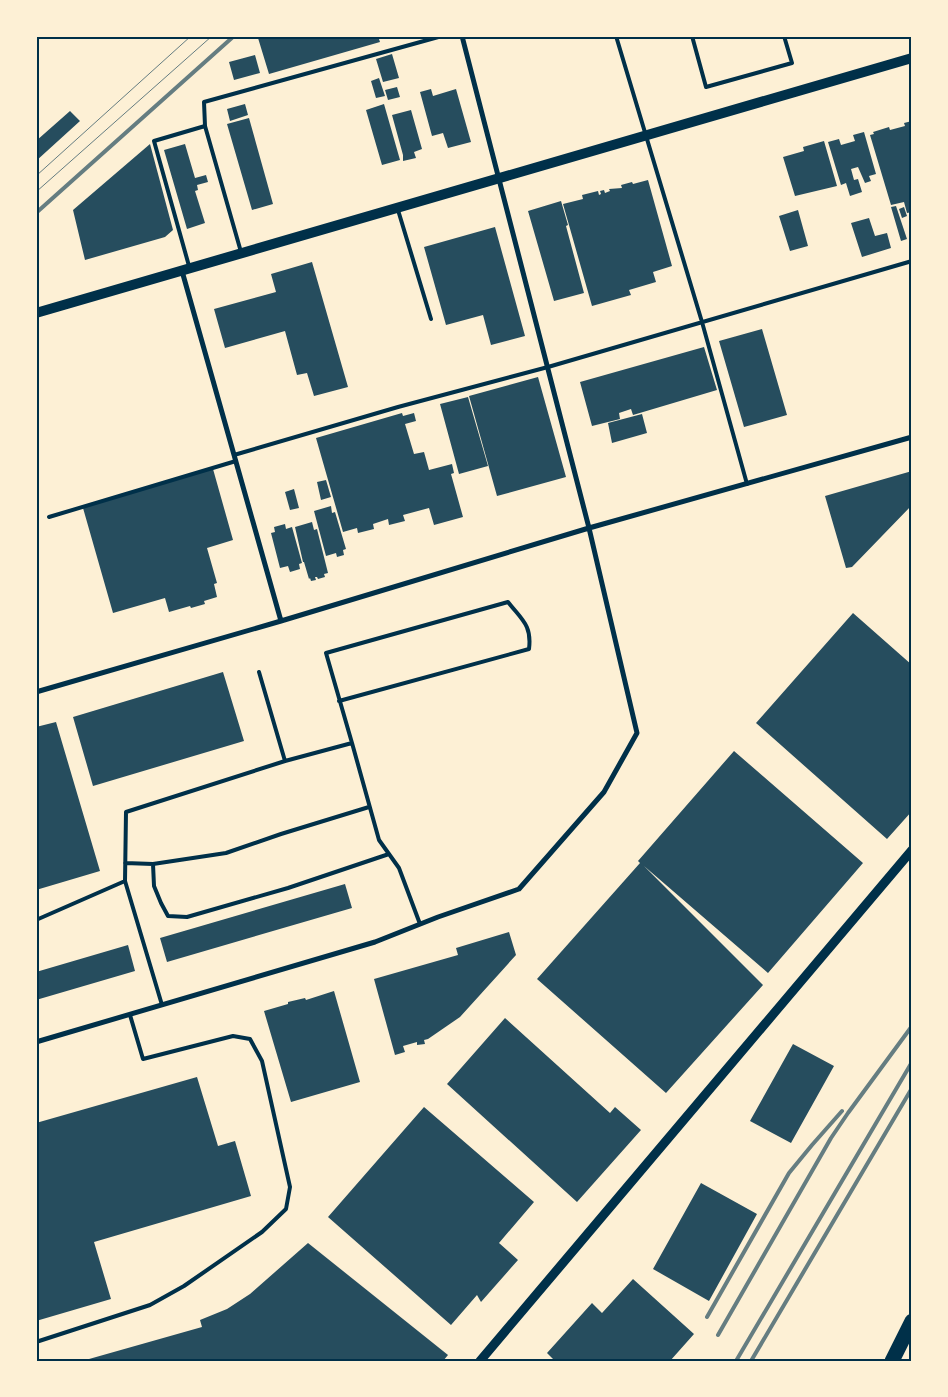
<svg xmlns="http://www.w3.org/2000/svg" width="948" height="1397" viewBox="0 0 948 1397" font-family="Rubik,sans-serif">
<rect width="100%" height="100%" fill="#fdf0d5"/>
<path fill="#264d5e" d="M266 36H378L380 42 269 74 258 38Z
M392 54 399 78 383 82 376 59Z
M255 55 260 73 234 80 229 62Z
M379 78 385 96 376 98 371 81Z
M397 87 400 97 388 100 385 90Z
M431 89 433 96 456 89 471 142 448 148 443 133 432 136 420 92Z
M245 104 248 115 230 121 227 109Z
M384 104 400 160 382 165 366 110Z
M411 110 422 149 414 152 416 158 403 161V155L392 115Z
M70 111 80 121 36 161V141Z
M249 118 273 204 252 210 227 124Z
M912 121V212L907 213 904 202 891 205 870 135 874 134 873 132 889 127 890 130 905 126 904 123Z
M864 132 876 174 869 176 871 181 865 183 858 167 851 169 854 180 858 179 862 192 850 196 846 183 841 185 828 142 839 139 841 145 855 141 853 135Z
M824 141 837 186 795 196 783 157 804 151 803 147Z
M150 144 173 230 165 237 85 260 73 210Z
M185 144 195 178 206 175 208 182 197 185 198 190 195 191 205 223 187 229 164 150Z
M648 180 672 266 653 272 656 282 629 290 631 295 592 306 563 204 583 199 582 195 598 191 599 195 601 194 600 191 604 190 605 193 610 191 609 189 622 188 621 185 632 182 633 184Z
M561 201 568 225 566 226 584 293 554 301 528 211Z
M896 206 907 239 901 241 891 207Z
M904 207 907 216 902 218 899 209Z
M798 210 808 246 790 251 779 216Z
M869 218 875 236 887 233 891 248 862 257 851 223Z
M495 227 525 336 491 345 483 315 446 325 424 247Z
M312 262 348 387 314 396 307 373 297 375 285 331 225 348 214 309 276 292 271 274Z
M762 329 787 415 744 427 719 341Z
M704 347 717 390 633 415 631 409 619 413 620 419 592 426 580 382Z
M538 377 566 477 497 496 469 396Z
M468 397 488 466 459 474 440 404Z
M402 413 403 416 414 413 416 421 405 424 414 454 424 452 429 470 452 464 454 473 451 474 463 517 434 525 429 508 403 515 405 521 389 525 388 519 373 524 374 529 358 533 357 528 343 532 316 438Z
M642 414 647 433 612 443 608 423Z
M213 469 233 540 207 548 217 583 214 584 217 597 204 601 205 604 191 608 190 606 169 612 165 598 113 613 83 508Z
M912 471V505L852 567 846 568 825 496Z
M326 480 331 497 321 500 317 482Z
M294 489 299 508 290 510 285 492Z
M331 506 332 513 335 512 346 549 343 550 344 555 337 557 336 553 326 556 314 511Z
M312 522 314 530 317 529 328 573 324 574 325 577 318 579 317 577H315L316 580 311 581 310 578 309 579 304 562H303L295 527Z
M285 524 286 529 292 527 302 563 299 564 300 569 290 572 288 566 280 568 271 533 275 532 274 527Z
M853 613 912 665V811L887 839 756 723Z
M223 672 244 741 93 786 73 717Z
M56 722 100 871 36 890V727Z
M734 751 863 863 768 973 644 866 763 985 666 1093 537 979 640 863 638 861Z
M345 884 352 908 167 962 160 938Z
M509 932 516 955 460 1017 428 1039 424 1040 425 1044 417 1045V1042L403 1046 405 1052 395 1055 374 979 458 955 456 948Z
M128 945 135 971 36 1000V972Z
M334 991 360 1082 291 1102 264 1011 288 1004V1002L305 998 306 1000Z
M505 1018 610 1113 615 1107 641 1130 577 1202 447 1084Z
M793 1044 834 1066 791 1143 750 1121Z
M197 1077 218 1146 235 1141 251 1196 94 1242 111 1299 36 1321V1123Z
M424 1107 534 1202 499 1243 518 1260 481 1302 477 1295 451 1325 328 1217Z
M701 1183 757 1214 709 1301 653 1269Z
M308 1243 448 1355 443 1361H82L202 1327 200 1320 227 1309 250 1294Z
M633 1279 694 1334 670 1361H555L547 1353 592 1303 602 1313Z"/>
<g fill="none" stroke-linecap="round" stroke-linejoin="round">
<path stroke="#003049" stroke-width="4" d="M616 36 702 322 747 484
M692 36 706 87 792 63 784 36
M205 126 204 102 442 36
M398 210 431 319
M189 266 154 141 205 126 241 252
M234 455 398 407 548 367 912 261
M49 517 236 461
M259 672 285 761 352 743 379 840 399 868 420 924
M339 701 529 649C532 625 522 620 508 602L326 653 352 743
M125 863 153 864 226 853 281 834 369 807
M153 864 154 886 161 903 168 916 187 917 288 888 389 854
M36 920 125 881
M162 1005 125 881 126 812 285 761
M36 1342 150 1305 184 1286 262 1232 286 1209 290 1187 262 1061 250 1039 233 1036 143 1059 130 1015"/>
<path stroke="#003049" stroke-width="5" d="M182 271 281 621
M36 692 281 621 589 528 912 437
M36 1042 375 942 438 917 519 889 604 792 637 733 589 528 462 36"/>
<path stroke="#003049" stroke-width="9" d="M480 1361 912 850"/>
<path stroke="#003049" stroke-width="10" d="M36 313 912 58"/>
<path stroke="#003049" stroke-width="15" d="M892 1361 912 1321"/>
<path stroke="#657d81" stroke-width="1" d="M36 176 191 36
M36 192 212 36"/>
<path stroke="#657d81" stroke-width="4" d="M36 213 234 36
M707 1317 789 1173 812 1145 842 1111
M718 1335 831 1138 848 1113 912 1026
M736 1361 912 1062
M751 1361 912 1088"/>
</g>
<rect width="948" height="1397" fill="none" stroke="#fdf0d5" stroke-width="75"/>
<rect x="38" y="38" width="872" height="1322" fill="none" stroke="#003049" stroke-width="2"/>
</svg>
